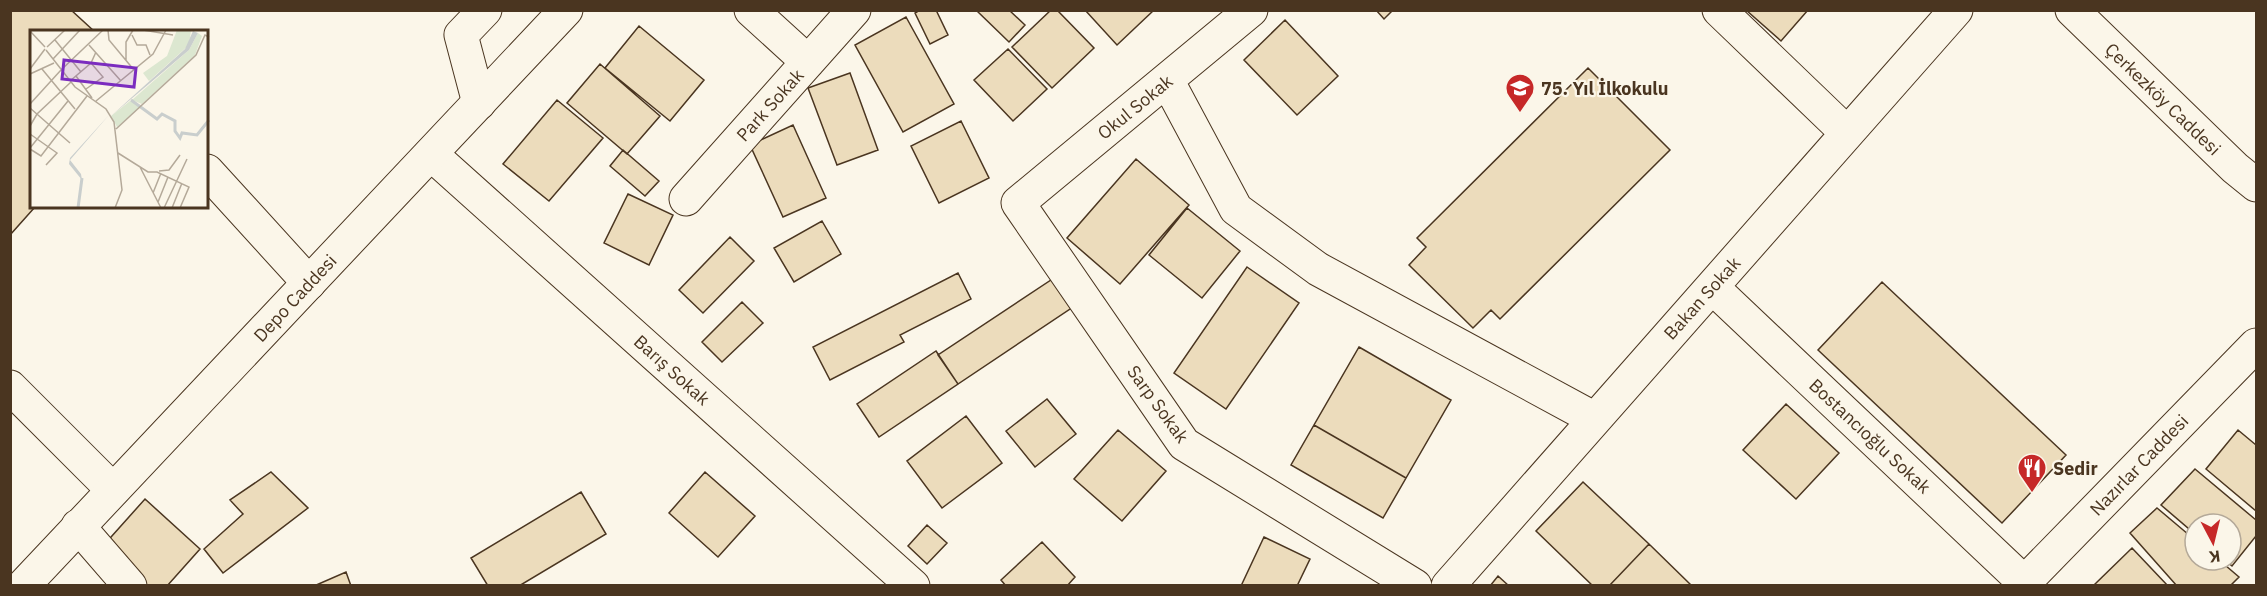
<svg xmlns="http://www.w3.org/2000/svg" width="2267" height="596" viewBox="0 0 2267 596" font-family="'IBM Plex Sans',sans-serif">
<rect width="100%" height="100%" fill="#fbf6e9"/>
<path fill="#ecdcbc" stroke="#4a3520" stroke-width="1.5" d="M10 10H71L95 32H32V207H35L10 235Z
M920 10H936L948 35 930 44 915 13Z
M976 10H1009L1025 25 1009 42Z
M1051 10H1057L1094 48 1052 88 1012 47Z
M1085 10H1154L1117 45Z
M1376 10H1393L1384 19Z
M1746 10H1808L1781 41Z
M906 17 954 104 903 132 855 45Z
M1285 20 1338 76 1297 115 1244 60Z
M639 26 704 80 670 121 605 68Z
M1008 49 1047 89 1013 121 974 80Z
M600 64 660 116 627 154 567 103Z
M1588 68 1670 150 1500 319 1491 310 1473 328 1409 265 1426 247 1417 238Z
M850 73 878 150 837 165 808 88Z
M557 100 603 138 549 201 503 164Z
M961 121 989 178 939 203 911 146Z
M793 125 826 198 783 217 750 145Z
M623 150 659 181 645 196 610 166Z
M1136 159 1189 205 1120 284 1067 238Z
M628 194 673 215 649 265 604 243Z
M1187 208 1240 251 1202 298 1149 255Z
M822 221 841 254 794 282 774 248Z
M730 237 754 261 703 313 679 290Z
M1247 267 1299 303 1226 409 1174 373Z
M958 273 971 299 900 335 904 342 830 380 813 347Z
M1054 278 1073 307 958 384 938 355Z
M1882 282 2066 455 2002 523 1818 350Z
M742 302 763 323 722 362 702 342Z
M1359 347 1451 400 1406 478 1314 425Z
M936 351 958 384 879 437 857 404Z
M1047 399 1076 434 1035 467 1006 431Z
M1786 404 1839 453 1796 499 1743 450Z
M966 416 1002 463 942 508 907 461Z
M1314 425 1406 478 1383 518 1291 465Z
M1118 430 1166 471 1122 521 1074 479Z
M2238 430 2256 445V511L2206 469Z
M2195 469 2256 520V536L2232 566 2225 560H2231V524H2195V534L2161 505Z
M271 472 308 508 223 573 204 549 243 514 230 500Z
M705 472 755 516 718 557 669 513Z
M1583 482 1649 544 1609 586H1593L1536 531Z
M581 492 606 534 519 586H488L471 558Z
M145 499 200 549 167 586H146L103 546Z
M2157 508 2195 540V560H2219L2239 577 2230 586H2177L2130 533Z
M927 525 947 543 927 564 908 546Z
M1264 537 1310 559 1297 586H1241Z
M1042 542 1075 577 1067 586H1006L1001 580Z
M1649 544 1692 586H1609Z
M2132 548 2168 586H2093Z
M346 572 351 586H314Z
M1498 576 1509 586H1490Z"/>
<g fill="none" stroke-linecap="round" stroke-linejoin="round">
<g stroke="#4a3520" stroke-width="35">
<path id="minor" d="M751 10 808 62
M1251 10 1018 203 1184 444 1415 586
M1719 10 1847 133
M1167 80 1236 209 1318 269 1593 418
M479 103 461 35 485 10
M431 154 913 586
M207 171 309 283
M686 199 854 10
M1712 287 2028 586
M10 387 113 490
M78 526 130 586
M1448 586 1956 10"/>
</g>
<g stroke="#4a3520" stroke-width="35">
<path id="major" d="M2072 10 2235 168 2256 185
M23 586 566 10
M2021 586 2256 345"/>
</g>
<use href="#minor" stroke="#fbf6e9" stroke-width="33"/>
<use href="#major" stroke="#fbf6e9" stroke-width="33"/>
</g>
<defs>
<g id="school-pin" transform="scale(1.5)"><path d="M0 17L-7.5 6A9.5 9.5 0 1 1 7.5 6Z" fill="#c62828" stroke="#fbf6e9"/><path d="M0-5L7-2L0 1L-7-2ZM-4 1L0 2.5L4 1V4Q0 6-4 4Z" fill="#fff"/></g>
<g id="restaurant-pin" transform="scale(1.5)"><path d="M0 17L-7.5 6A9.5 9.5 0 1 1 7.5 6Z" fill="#c62828" stroke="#fbf6e9"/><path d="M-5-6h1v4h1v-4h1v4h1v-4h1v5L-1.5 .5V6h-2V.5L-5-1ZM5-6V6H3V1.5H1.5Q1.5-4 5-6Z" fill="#fff"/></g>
</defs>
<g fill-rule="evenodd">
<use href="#school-pin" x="1520" y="88"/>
<use href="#restaurant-pin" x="2032" y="468"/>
</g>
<g text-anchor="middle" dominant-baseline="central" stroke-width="4.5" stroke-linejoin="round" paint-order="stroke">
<g font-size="18" font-weight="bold" fill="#4a3520" stroke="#fbf6e9" text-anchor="start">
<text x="1541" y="88">75. Yıl İlkokulu</text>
<text x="2053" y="468">Sedir</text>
</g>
<g font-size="18" fill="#4a3520" stroke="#fbf6e9">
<text transform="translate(2163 99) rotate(44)">Çerkezköy Caddesi</text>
<text transform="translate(770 105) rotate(-48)">Park Sokak</text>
<text transform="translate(1135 107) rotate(-39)">Okul Sokak</text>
<text transform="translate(295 298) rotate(-47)">Depo Caddesi</text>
<text transform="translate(1702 298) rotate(-48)">Bakan Sokak</text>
<text transform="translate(672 370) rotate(42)">Barış Sokak</text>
<text transform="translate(1158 404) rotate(54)">Sarp Sokak</text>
<text transform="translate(1870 436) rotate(43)">Bostancıoğlu Sokak</text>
<text transform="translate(2139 465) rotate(-46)">Nazırlar Caddesi</text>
</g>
</g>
<g transform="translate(30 30)">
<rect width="178" height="178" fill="#fbf6e9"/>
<path d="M147 0H161L159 15 119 51 113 43 137 26ZM168 3 172 6 165 25 112 74 102 70 159 20ZM100 71 111 76 87 97 81 86Z" fill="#dce7d0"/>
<path d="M163 1 168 3 159 20 81 86 155 19ZM79 85 40 130 51 144 52 150 39 134 40 128Z" fill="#c9cecd"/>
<path fill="none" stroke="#c9cecd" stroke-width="3" d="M101 70 127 89 132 84 145 91V101L150 108 152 103 167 105 179 90M48 178 52 148"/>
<path fill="none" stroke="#b4a999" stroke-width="1.5" d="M78 0 79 10 104 40M85 0H110M113 0 143 5M0 1 15 17M102 5 107 15H116L120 25M25 10 51 42M59 15 91 51M17 17 35 0M16 20 45 57 76 79 84 92 92 160 85 178M23 29 50 0M96 30V12L103 0M0 39 15 19M12 39 45 79M31 40 73 0M0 44 24 33M46 46 62 68M40 51 61 33 66 22M56 59 73 47 61 33M66 71 123 24 136 0M0 74 31 40M0 78 40 113M0 96 7 84 41 52M86 99 166 25 175 5 179 7M0 104 27 123 16 135M0 118 38 71M0 119 11 126 57 66M88 123 118 142H127L159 157 150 178M110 137 131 178M129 141 139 140 150 125M123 163 131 143M128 172 138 147M134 178 157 129M142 178 152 153"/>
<path fill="#7b2cbf" fill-opacity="0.15" stroke="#7b2cbf" stroke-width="3" d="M34 30 106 38 104 57 32 49Z"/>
<rect width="178" height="178" fill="none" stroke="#4a3520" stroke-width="3"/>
</g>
<rect width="2267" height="596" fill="none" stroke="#4a3520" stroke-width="24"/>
<g transform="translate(2213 542) rotate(173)"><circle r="28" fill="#fbf6e9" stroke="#b4a999" stroke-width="1.5"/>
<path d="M0-4.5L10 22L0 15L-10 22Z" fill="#c62828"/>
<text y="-9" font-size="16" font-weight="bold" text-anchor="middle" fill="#4a3520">K</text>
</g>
</svg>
